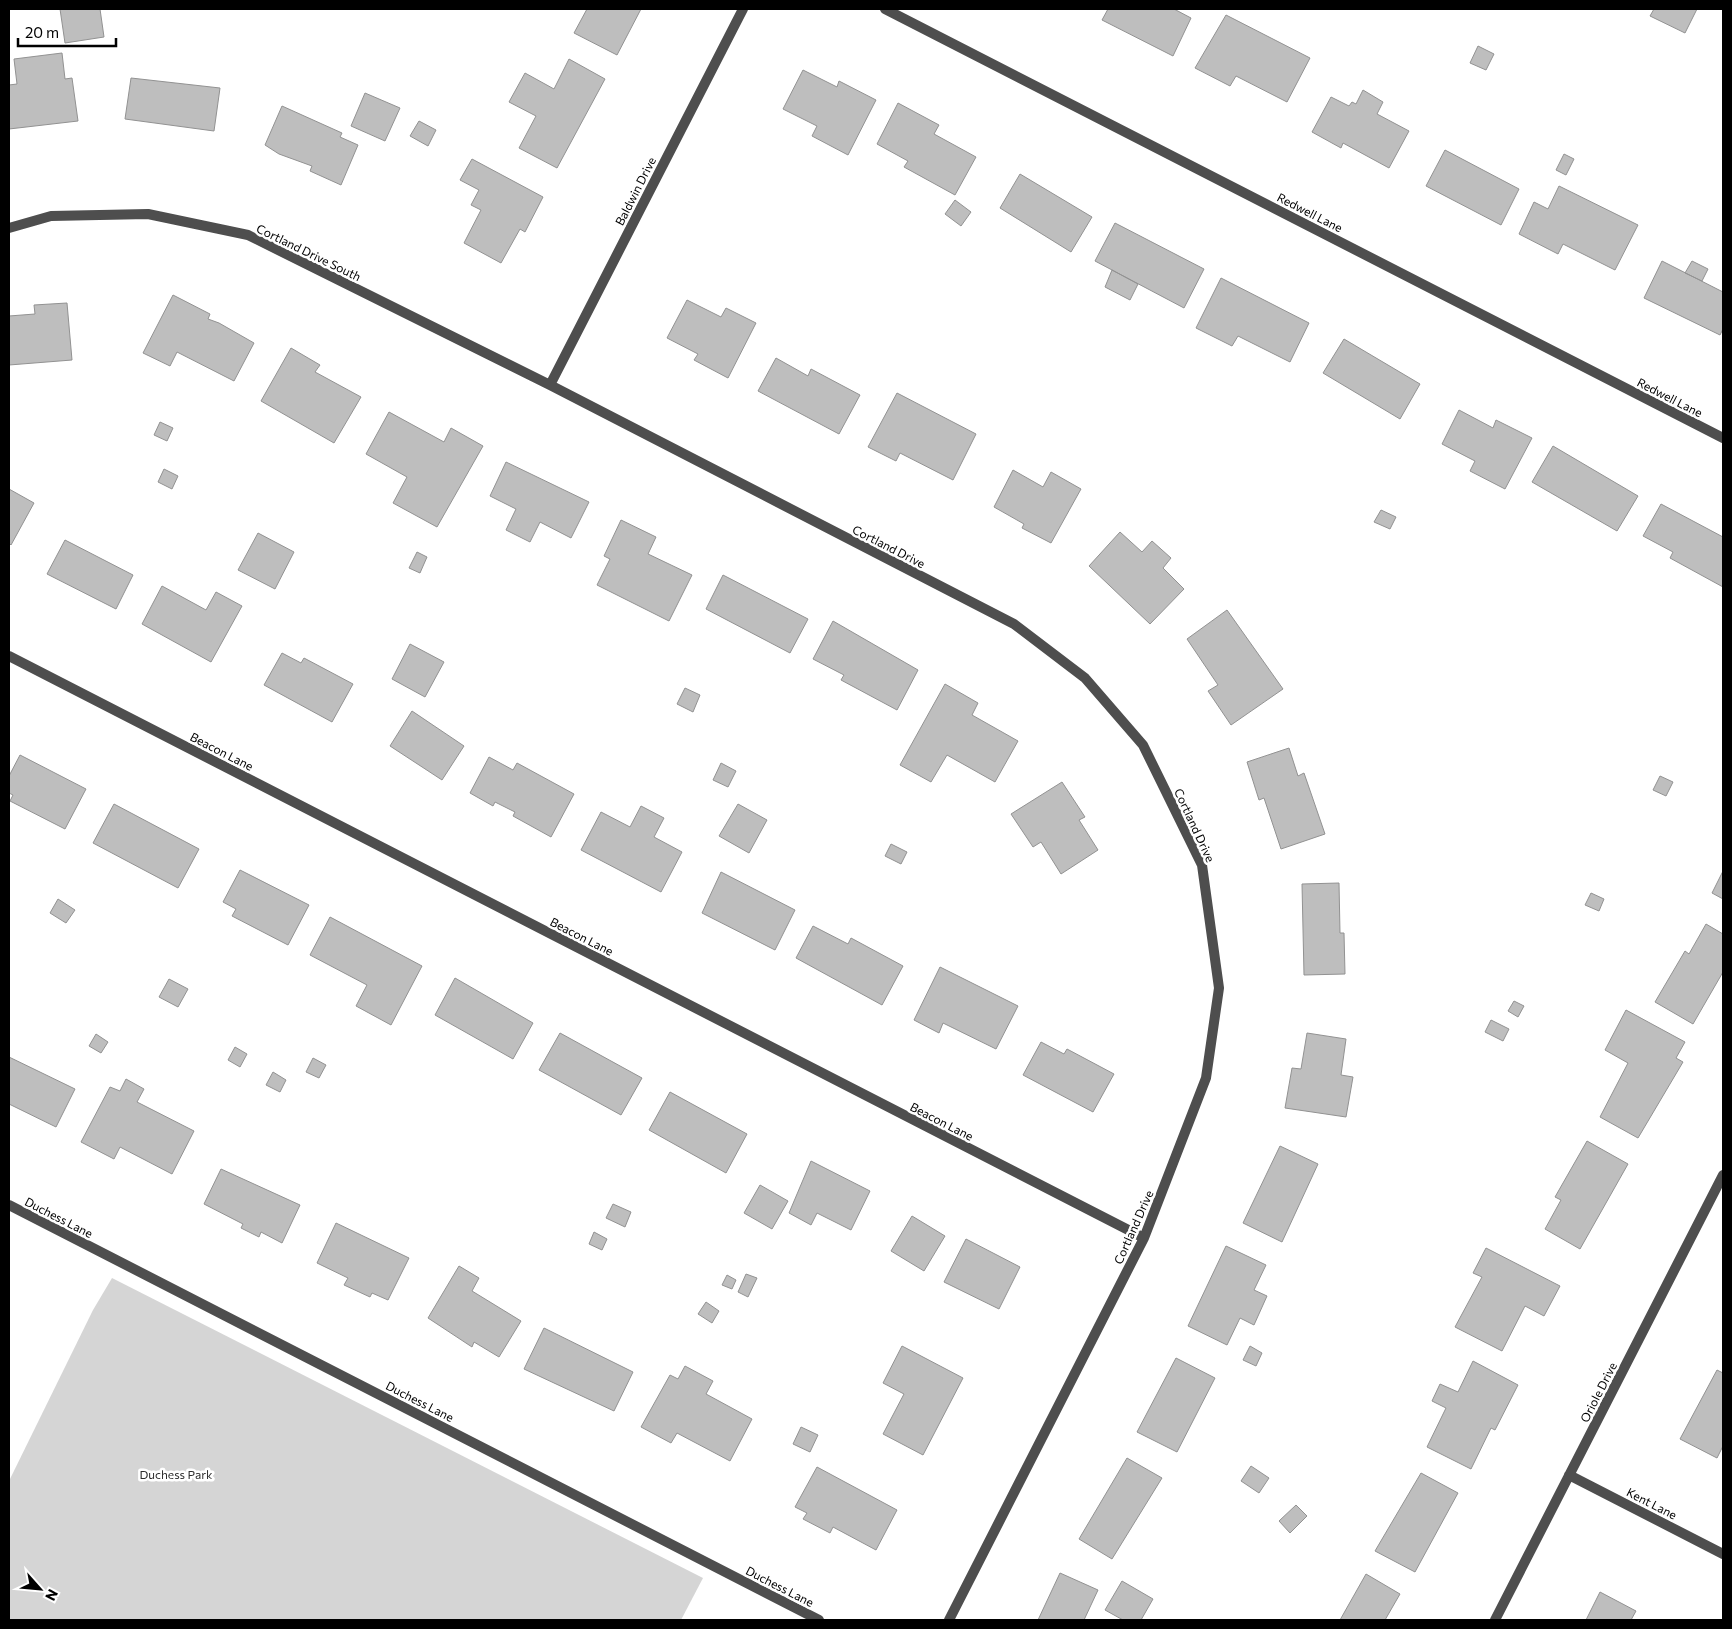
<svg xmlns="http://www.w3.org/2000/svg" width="1732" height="1629" viewBox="0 0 1732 1629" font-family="Commissioner,sans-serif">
<rect width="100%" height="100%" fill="#fff"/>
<path fill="#d5d5d5" d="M112 1278 703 1578 681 1620H9V1481L93 1310Z"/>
<path fill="#bebebe" stroke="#929292" d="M60 9H100L104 37 65 43Z
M587 9H641L617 55 574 33Z
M1108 9H1174L1191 18 1173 56 1102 20Z
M1654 9H1697L1685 33 1650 16Z
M1226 15 1310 58 1287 102 1236 76 1230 86 1195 68Z
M1478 46 1494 54 1486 70 1470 63Z
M62 53 65 79 72 78 78 121 9 129V85L17 84 14 59Z
M569 59 605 79 557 168 519 148 536 116 509 102 525 73 554 89Z
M803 70 837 87 839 81 876 100 848 155 812 136 817 126 783 109Z
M131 78 220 88 214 131 125 119Z
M1363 90 1383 102 1377 114 1409 131 1389 168 1343 143 1341 148 1312 132 1331 97 1349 106 1352 102 1356 104Z
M365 93 400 108 385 141 351 126Z
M898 103 939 125 934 134 976 157 955 195 904 167 908 161 877 144Z
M282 106 342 133 340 137 358 145 341 185 310 171 312 166 279 154 265 145Z
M419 121 436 130 428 146 410 136Z
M1445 150 1519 189 1501 225 1426 186Z
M1564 154 1574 159 1566 175 1556 170Z
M472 159 543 197 525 232 520 229 501 263 464 243 481 210 471 205 479 190 460 180Z
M1020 174 1092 217 1071 252 1000 208Z
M1559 186 1638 225 1615 270 1563 244 1558 254 1519 234 1534 202 1548 209Z
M955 200 971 212 961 226 945 214Z
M1115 223 1204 269 1184 308 1095 261Z
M1662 261 1723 292V329L1720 335 1644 298Z
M1692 261 1708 269 1702 281 1685 273Z
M1112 270 1138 284 1130 300 1105 287Z
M1221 278 1309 323 1290 362 1238 336 1232 346 1196 328Z
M173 295 210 314 208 319 219 323 254 343 234 381 177 352 170 366 143 353Z
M687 300 721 317 726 308 756 323 728 378 694 360 698 354 667 338Z
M67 303 72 360 9 365V316L35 314 34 305Z
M1344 339 1420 384 1400 419 1323 373Z
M291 348 320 365 315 372 361 397 334 443 261 401Z
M776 358 808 376 811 369 860 395 839 434 758 391Z
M897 393 976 434 953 480 900 453 896 461 868 447Z
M1459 410 1493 428 1496 420 1532 438 1505 489 1470 471 1475 461 1442 444Z
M389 412 444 442 451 428 483 446 437 527 393 503 407 477 366 454Z
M160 422 173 428 167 441 154 435Z
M1553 446 1638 496 1617 531 1532 482Z
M506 462 589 502 571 538 540 522 530 542 506 530 516 509 490 496Z
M164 469 178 476 172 489 158 482Z
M1013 470 1043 487 1051 472 1081 489 1051 543 1022 528 1024 524 994 507Z
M9 489 34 503 11 545 9 543Z
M1661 504 1723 537V587L1670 558 1673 552 1643 536Z
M1381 510 1396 517 1390 529 1374 522Z
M621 520 656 537 648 554 692 575 669 621 597 585 610 559 604 556Z
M1120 532 1142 552 1152 541 1171 558 1163 568 1184 589 1150 624 1089 566Z
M258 533 294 552 275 589 238 570Z
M65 540 133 575 116 609 47 574Z
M417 552 427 557 420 573 409 568Z
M723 575 808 619 790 653 706 609Z
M162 586 206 610 216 592 242 606 211 662 142 624Z
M1227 610 1283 689 1231 725 1208 691 1218 685 1187 639Z
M833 621 918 670 897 710 841 680 844 675 813 659Z
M410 644 444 662 425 697 392 679Z
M282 653 301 663 304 658 353 684 332 722 264 685Z
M945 684 978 703 972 715 1018 741 995 782 947 755 931 782 900 765Z
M685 688 700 695 693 712 677 704Z
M412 711 464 746 442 780 390 746Z
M1289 748 1298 776 1304 773 1325 834 1281 849 1264 798 1259 800 1247 762Z
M20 755 86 789 65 829 10 801 13 795 9 793V776Z
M489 757 513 770 517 763 574 794 551 837 513 816 515 812 495 802 493 806 470 793Z
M721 763 736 771 728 787 713 780Z
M1660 776 1673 782 1666 796 1653 790Z
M1062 782 1085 817 1079 820 1098 850 1061 874 1041 842 1033 847 1011 814Z
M114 804 199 849 178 888 93 843Z
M738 804 767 820 749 853 719 836Z
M641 806 664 818 654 837 682 852 661 892 581 850 601 812 630 827Z
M891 844 907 852 901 864 885 856Z
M240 870 309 905 288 945 232 916 236 909 223 902Z
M1723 871V899L1712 893Z
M721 872 795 910 775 950 702 913Z
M1339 883 1340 933H1344L1345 974 1304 975 1302 884Z
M1591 893 1604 899 1599 911 1585 905Z
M58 899 75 910 66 923 50 913Z
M330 917 422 966 391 1025 356 1006 367 985 310 955Z
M1706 924 1723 934V972L1693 1024 1655 1002 1685 951 1689 954Z
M813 926 848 944 851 938 903 966 882 1005 796 958Z
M940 967 1018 1006 996 1049 943 1023 939 1033 914 1020Z
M455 978 533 1023 513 1059 435 1015Z
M169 979 188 989 178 1007 159 997Z
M1514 1001 1524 1006 1518 1017 1508 1011Z
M1626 1010 1685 1042 1676 1058 1683 1062 1638 1138 1600 1117 1628 1063 1605 1050Z
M1491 1020 1509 1029 1503 1041 1485 1032Z
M560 1033 642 1078 621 1115 539 1070Z
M1307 1033 1346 1039 1341 1075 1353 1077 1346 1117 1285 1108 1292 1068 1301 1069Z
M96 1034 108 1042 101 1053 89 1046Z
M1041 1042 1064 1054 1067 1049 1114 1074 1093 1112 1023 1075Z
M235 1047 247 1054 240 1067 228 1060Z
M9 1057 75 1089 56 1127 9 1104Z
M313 1058 326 1065 319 1078 306 1072Z
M273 1072 286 1080 280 1092 266 1085Z
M126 1079 144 1089 137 1102 194 1131 172 1174 120 1147 114 1159 81 1142 110 1087 120 1091Z
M670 1092 747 1134 726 1173 649 1130Z
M1587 1141 1628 1164 1580 1249 1545 1229 1561 1200 1555 1197Z
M1280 1146 1318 1164 1282 1242 1243 1223Z
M811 1161 870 1191 851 1230 817 1213 811 1225 789 1213Z
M221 1169 300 1205 282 1243 261 1232 259 1237 241 1228 243 1224 204 1204Z
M760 1185 788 1201 772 1229 744 1213Z
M613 1204 631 1212 625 1227 606 1218Z
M912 1216 945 1236 924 1271 891 1251Z
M336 1223 409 1258 388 1300 372 1293 370 1297 344 1285 348 1278 317 1263Z
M594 1232 607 1239 602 1250 589 1244Z
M966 1239 1020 1267 999 1309 944 1282Z
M1226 1246 1266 1265 1254 1290 1267 1296 1254 1325 1240 1318 1227 1345 1188 1326Z
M1486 1248 1560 1286 1544 1316 1525 1306 1502 1351 1455 1327 1482 1277 1473 1273Z
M459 1266 479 1278 472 1291 521 1321 499 1357 474 1342 472 1347 428 1318Z
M746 1274 757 1278 748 1297 738 1292Z
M727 1275 736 1280 732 1289 722 1285Z
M706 1302 719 1311 712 1323 698 1314Z
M544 1328 633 1372 614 1411 524 1369Z
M902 1346 963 1378 923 1455 883 1434 904 1394 883 1383Z
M1250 1346 1262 1353 1256 1366 1243 1360Z
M1176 1358 1215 1378 1177 1452 1137 1432Z
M1473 1361 1518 1385 1495 1430 1491 1428 1471 1469 1427 1447 1446 1408 1432 1401 1440 1384 1458 1392Z
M685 1366 713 1381 706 1394 752 1419 730 1461 677 1433 671 1443 641 1427 670 1375 678 1379Z
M1717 1370 1723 1373V1446L1717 1458 1680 1439Z
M801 1427 818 1435 810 1452 793 1444Z
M1127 1458 1162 1478 1112 1559 1079 1539Z
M1251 1466 1269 1478 1259 1493 1241 1481Z
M817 1467 897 1510 876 1550 833 1527 830 1533 803 1519 807 1513 795 1507Z
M1421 1473 1458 1493 1415 1572 1375 1551Z
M1296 1505 1307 1516 1290 1533 1279 1521Z
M1060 1573 1098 1590 1084 1620H1038Z
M1366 1574 1400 1594 1385 1620H1340Z
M1122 1581 1153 1599 1141 1620H1123L1105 1610Z
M1600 1592 1636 1611 1631 1620H1586Z"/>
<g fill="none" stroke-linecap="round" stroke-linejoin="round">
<path stroke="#4e4e4e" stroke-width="10" d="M885 9 1723 438
M9 228 51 216 148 214 248 235 550 385 1014 624 1085 678 1143 745 1202 865 1219 988 1206 1078 1144 1238 949 1620
M550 385 743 9
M9 656 1144 1238
M9 1205 819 1620
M1569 1475 1723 1554
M1495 1620 1723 1175"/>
</g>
<g text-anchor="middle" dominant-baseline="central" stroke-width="5" stroke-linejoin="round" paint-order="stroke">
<g font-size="12" fill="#000" stroke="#fff">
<text transform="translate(635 191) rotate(-63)">Baldwin Drive</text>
<text transform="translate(1310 212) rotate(27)">Redwell Lane</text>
<text transform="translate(309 252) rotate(26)">Cortland Drive South</text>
<text transform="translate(1670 397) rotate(27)">Redwell Lane</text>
<text transform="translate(889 546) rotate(27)">Cortland Drive</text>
<text transform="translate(222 751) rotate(27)">Beacon Lane</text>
<text transform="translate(1195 825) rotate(65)">Cortland Drive</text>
<text transform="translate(582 936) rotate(27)">Beacon Lane</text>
<text transform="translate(942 1121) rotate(27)">Beacon Lane</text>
<text transform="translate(59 1217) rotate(27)">Duchess Lane</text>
<text transform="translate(1133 1227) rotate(-66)">Cortland Drive</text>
<text transform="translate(1598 1392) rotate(-63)">Oriole Drive</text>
<text transform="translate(420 1401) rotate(27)">Duchess Lane</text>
<text transform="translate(1652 1503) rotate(27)">Kent Lane</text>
<text transform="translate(780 1586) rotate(27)">Duchess Lane</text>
</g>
<g font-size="12" fill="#2c2c2c" stroke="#fff">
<text x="176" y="1474">Duchess Park</text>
</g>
</g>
<rect width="1732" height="1629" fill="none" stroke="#000000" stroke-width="20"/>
<g transform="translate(40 1589) rotate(117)" stroke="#ffffff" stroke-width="4" paint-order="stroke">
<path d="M0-4L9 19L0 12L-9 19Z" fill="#000000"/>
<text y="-8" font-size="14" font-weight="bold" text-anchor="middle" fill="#000000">N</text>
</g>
<path d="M18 38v8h98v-8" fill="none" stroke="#000000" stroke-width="2.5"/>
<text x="25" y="38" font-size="15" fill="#000000" stroke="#ffffff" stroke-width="4" paint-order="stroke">20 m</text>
</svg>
